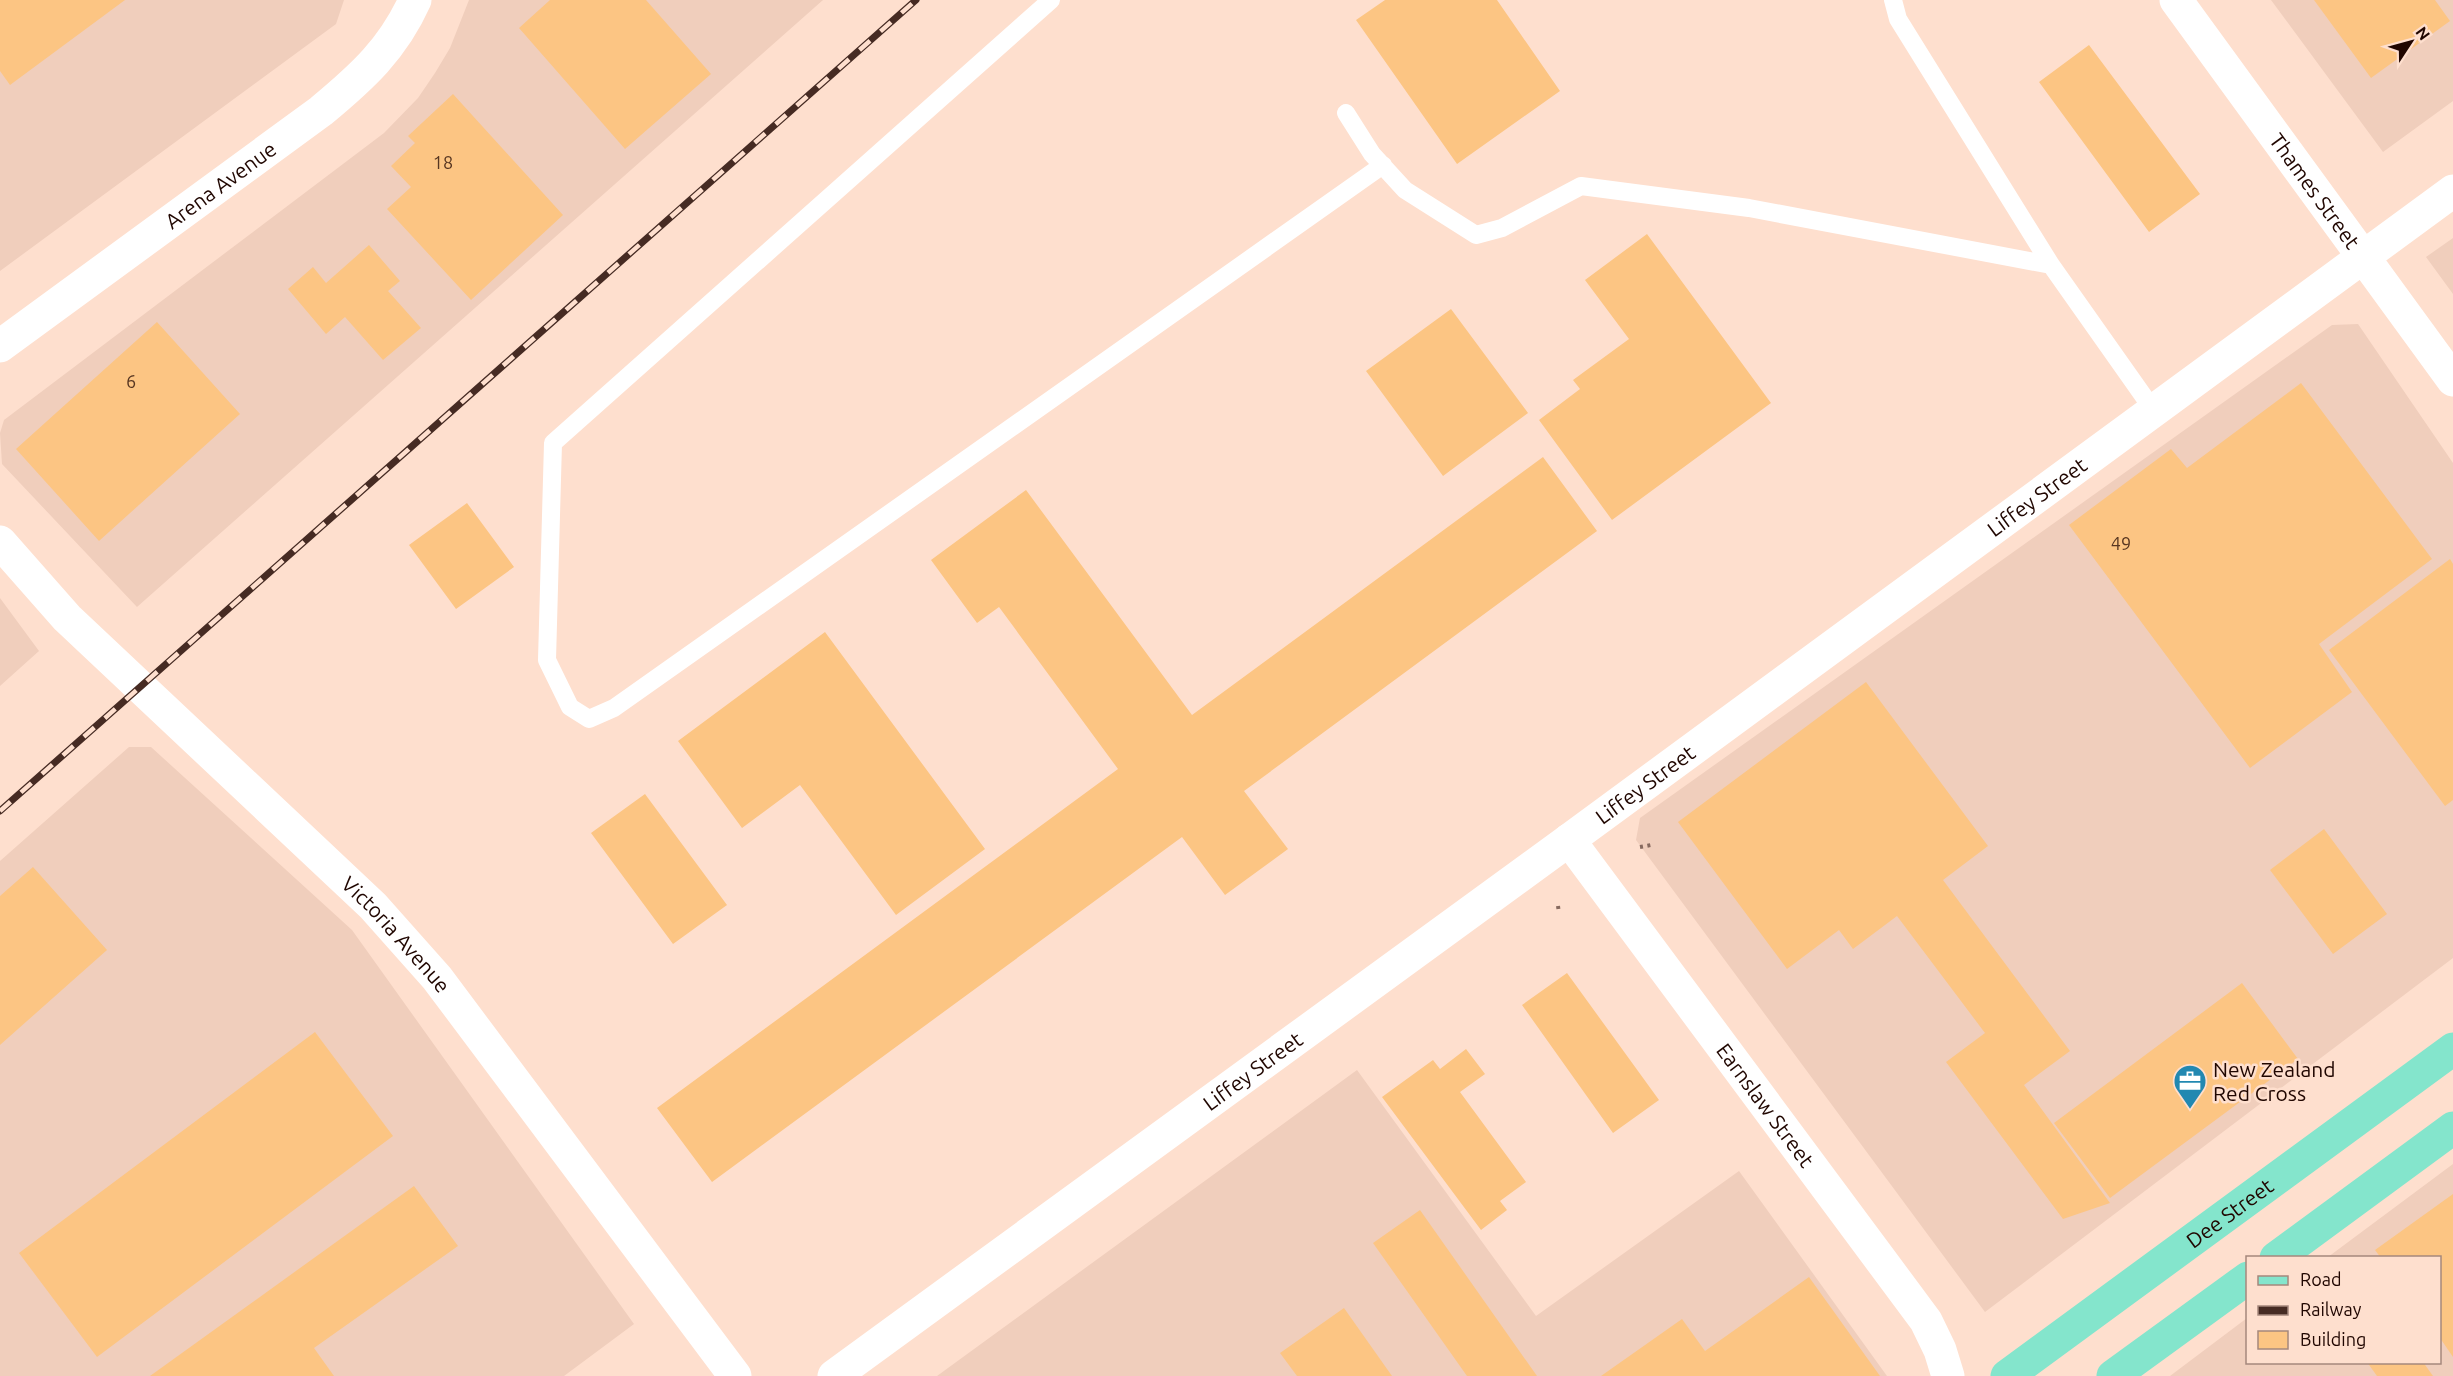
<svg xmlns="http://www.w3.org/2000/svg" width="2453" height="1376" viewBox="0 0 2453 1376" font-family="Ubuntu,sans-serif">
<rect width="100%" height="100%" fill="#fedfce"/>
<path fill="#f0cebc" d="M0 0H344L336 24 0 271Z
M469 0H823L137 607 2 464 0 433 4 420 384 133 418 98 435 73 450 48Z
M2271 0H2453V101L2383 152Z
M2453 238V294L2426 257Z
M2358 324 2453 463V958L1985 1312 1636 840 1640 818 2332 325Z
M0 598 39 651 0 686Z
M129 747H151L352 930 634 1324 564 1376H0V861Z
M1357 1070 1536 1316 1739 1171 1887 1376H937Z
M2453 1164V1376H2170L2247 1318 2248 1362H2440V1258L2328 1257Z"/>
<path fill="#fcc583" d="M0 0H125L10 85 0 71Z
M550 0H646L711 74 625 149 519 28Z
M1385 0H1497L1560 91 1457 164 1356 20Z
M2314 0H2435L2450 21 2371 78Z
M2089 45 2200 194 2149 232 2039 82Z
M453 94 563 215 471 300 387 209 411 187 391 166 415 143 408 136Z
M1647 234 1771 403 1612 520 1539 420 1580 389 1573 380 1629 339 1585 280Z
M369 245 400 281 388 291 421 328 383 360 345 317 326 334 288 289 313 267 326 283Z
M1451 309 1528 413 1443 476 1366 371Z
M157 322 240 414 99 541 16 449Z
M2301 383 2432 559 2319 644 2352 692 2250 768 2069 525 2171 449 2187 468Z
M1543 457 1597 531 1244 791 1288 849 1225 895 1182 837 712 1182 657 1108 1118 769 999 607 977 623 931 560 1026 490 1192 715Z
M467 503 514 567 456 609 409 545Z
M2450 559 2453 564V800L2445 806 2329 650Z
M825 632 985 849 896 915 800 785 742 828 678 741Z
M1866 682 1988 846 1943 880 2070 1051 2024 1085 2110 1203 2063 1219 1946 1062 1985 1033 1897 916 1853 949 1839 930 1787 969 1678 822Z
M645 794 727 905 673 944 591 833Z
M2324 829 2387 914 2333 954 2270 870Z
M33 867 107 950 0 1045V896Z
M1567 973 1659 1100 1613 1133 1522 1005Z
M2242 983 2298 1059 2110 1198 2054 1123Z
M315 1032 393 1136 97 1357 19 1253Z
M1466 1049 1485 1074 1460 1092 1526 1182 1500 1201 1507 1210 1481 1230 1382 1097 1433 1060 1440 1069Z
M414 1186 458 1246 314 1348 334 1376H150Z
M2453 1194V1357L2440 1338V1258H2381L2375 1250Z
M1420 1210 1537 1376H1467L1373 1243Z
M1809 1277 1880 1376H1601L1682 1319 1705 1351Z
M1344 1308 1392 1376H1297L1280 1353Z
M2367 1362H2423L2433 1376H2377Z"/>
<g fill="none" stroke-linecap="round" stroke-linejoin="round">
<path stroke="#876a5f" stroke-width="4" stroke-dasharray="3 4.5" stroke-linecap="butt" d="M1640 847 1651 845
M1558 906 1559 913"/>
<path stroke="#fff" stroke-width="18" d="M1051 0 553 443 547 660 570 707 589 719 614 708 1383 165
M1893 0 1898 19 2051 265 2154 411
M1346 113 1372 154 1405 190 1476 235 1502 228 1581 186 1749 208 2051 265"/>
<g stroke="#fff" stroke-width="33">
<path id="s1" d="M2176 0 2453 380"/>
<path id="s2" d="M0 346 321 111C362 77 393 49 415 0"/>
<path id="s3" d="M1569 840 1926 1321 1940 1350 1948 1376"/>
<path id="s4" d="M834 1376 1569 840 2453 191"/>
</g>
<path stroke="#fff" stroke-width="33" id="s5" d="M0 542 67 618 373 906 437 978 735 1376"/>
<g stroke="#84e5cc" stroke-width="33">
<path d="M2276 1258 2453 1128"/>
<path id="s6" d="M2007 1376 2453 1049"/>
<path d="M2113 1376 2248 1278"/>
</g>
<g stroke="#462b23" stroke-width="7">
<path id="rail" d="M0 811 916 0"/>
</g>
<use href="#rail" stroke="#fedfce" stroke-width="4.5" stroke-dasharray="14" stroke-linecap="butt"/>
</g>
<defs>
<g id="office-pin" transform="scale(1.725)"><path d="M0 17L-7.5 6A9.5 9.5 0 1 1 7.5 6Z" fill="#2288b1" stroke="#fedfce"/><path d="M-6-3h4V-5.5h4V-3h4V5H-6ZM-1-4.5V-3h2v-1.5ZM-6 0V1H6V0Z" fill="#fff"/></g>
</defs>
<g fill-rule="evenodd">
<use href="#office-pin" x="2190" y="1081"/>
</g>
<g text-anchor="middle" dominant-baseline="central" stroke-width="5" stroke-linejoin="round" paint-order="stroke">
<g font-size="18" fill="#573621">
<text x="443" y="162">18</text>
<text x="131" y="381">6</text>
<text x="2121" y="543">49</text>
</g>
<g font-size="21" fill="#200600" stroke="#fedfce">
<text stroke="none"><textPath href="#s2" startOffset="273">Arena Avenue</textPath></text>
<text stroke="none"><textPath href="#s1" startOffset="236">Thames Street</textPath></text>
<text stroke="none"><textPath href="#s4" startOffset="1490">Liffey Street</textPath></text>
<text stroke="none"><textPath href="#s4" startOffset="1004">Liffey Street</textPath></text>
<text stroke="none"><textPath href="#s5" startOffset="558">Victoria Avenue</textPath></text>
<text stroke="none"><textPath href="#s4" startOffset="518">Liffey Street</textPath></text>
<text stroke="none"><textPath href="#s3" startOffset="330">Earnslaw Street</textPath></text>
<text stroke="none"><textPath href="#s6" startOffset="276">Dee Street</textPath></text>
</g>
<g font-size="21" fill="#200600" stroke="#fedfce" text-anchor="start">
<text x="2213" y="1069">New Zealand<tspan x="2213" dy="24">Red Cross</tspan></text>
</g>
</g>
<rect x="2246" y="1256" width="195" height="108" fill="#fedfce" stroke="#a5887c" stroke-width="1.5"/>
<rect x="2258" y="1276" width="30" height="9" fill="#84e5cc" stroke="#a5887c" stroke-width="1.5"/>
<text x="2300" y="1286" font-size="18" fill="#200600">Road</text>
<rect x="2258" y="1306" width="30" height="9" fill="#462b23" stroke="#a5887c" stroke-width="1.5"/>
<text x="2300" y="1316" font-size="18" fill="#200600">Railway</text>
<rect x="2258" y="1331" width="30" height="18" fill="#fcc583" stroke="#a5887c" stroke-width="1.5"/>
<text x="2300" y="1346" font-size="18" fill="#200600">Building</text>
<g transform="translate(2411 42) rotate(54)" stroke="#fedfce" stroke-width="4.5" paint-order="stroke">
<path d="M0-4.5L10 22L0 15L-10 22Z" fill="#200600"/>
<text y="-9" font-size="16" font-weight="bold" text-anchor="middle" fill="#200600">N</text>
</g>
</svg>
